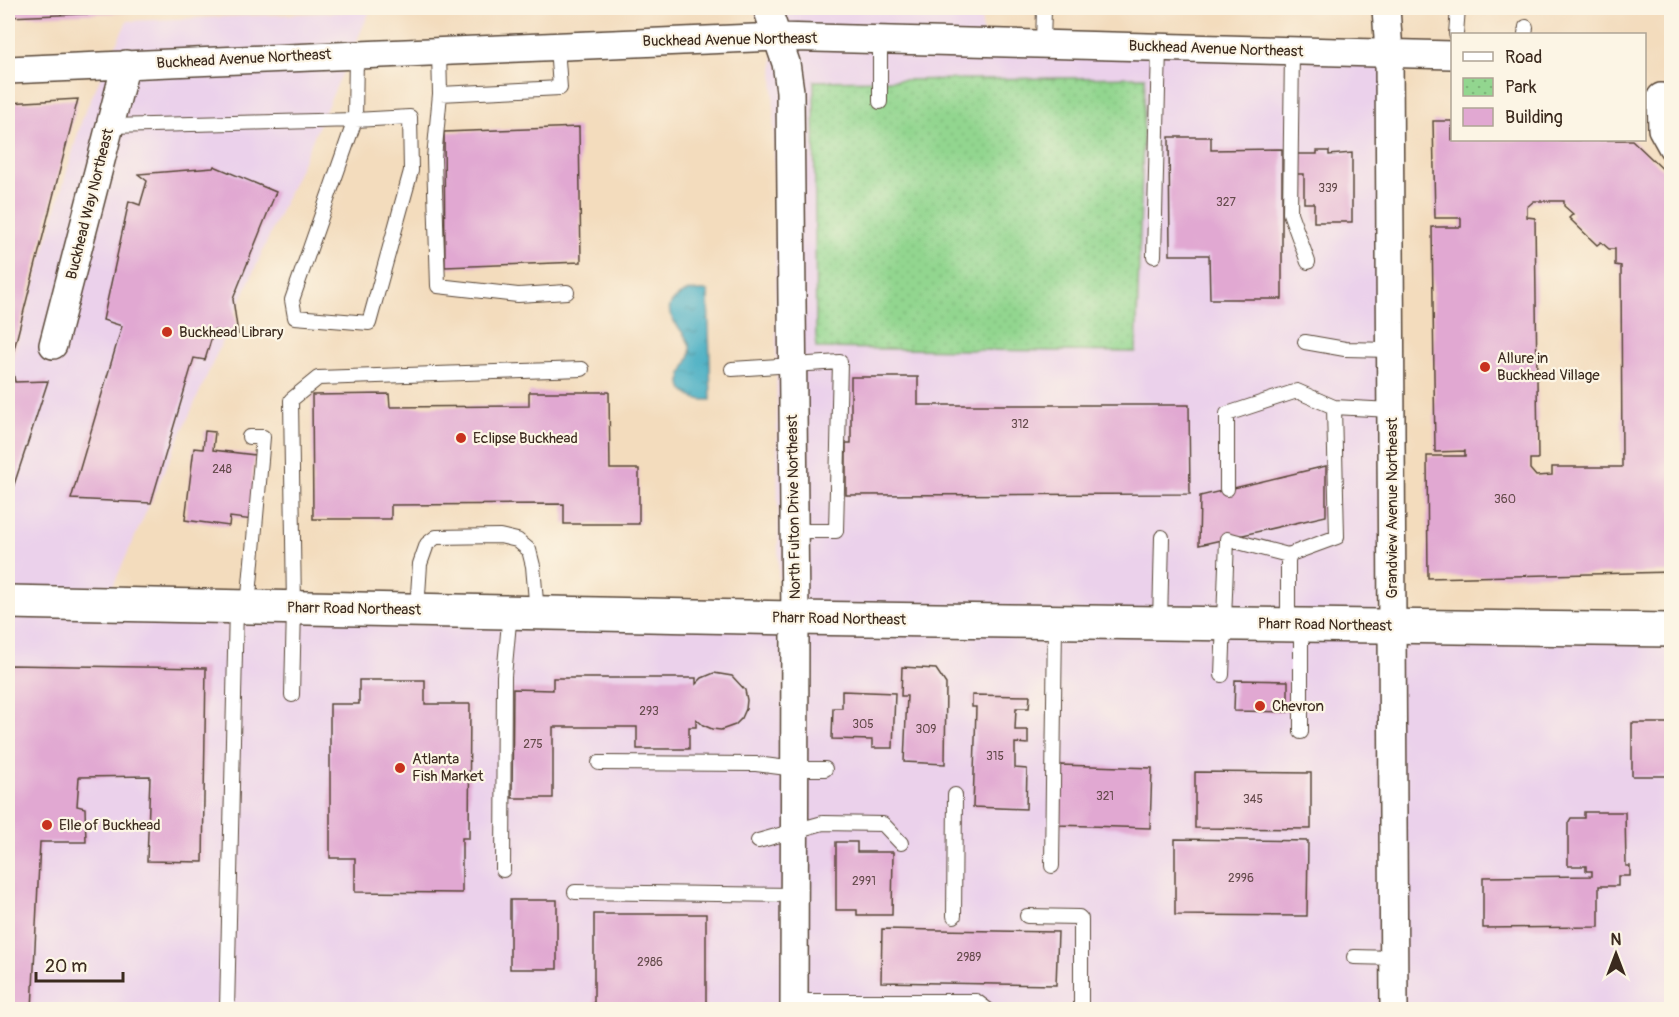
<svg xmlns="http://www.w3.org/2000/svg" width="1679" height="1017" viewBox="0 0 1679 1017" font-family="Pangolin,sans-serif">
<defs>
<pattern id="park-dots" width="8" height="8" patternUnits="userSpaceOnUse" patternTransform="scale(1.5)"><rect width="8" height="8" fill="#92d68f"/><path d="M2 2h.1M6 6h.1" fill="none" stroke="#7fb87b" stroke-width="1.8" stroke-linecap="round"/></pattern>
<pattern id="water-ripples" width="26" height="14" patternUnits="userSpaceOnUse" patternTransform="scale(1.5)"><rect width="26" height="14" fill="#44adc3"/><path d="M2 4q2-2 4 0t4 0M15 11q2-2 4 0t4 0" fill="none" stroke="#3a8d9e"/></pattern>
</defs>
<rect width="100%" height="100%" fill="#fcf5e5"/>
<filter id="ink" filterUnits="userSpaceOnUse"><feTurbulence type="fractalNoise" baseFrequency=".0167" numOctaves="2"/><feDisplacementMap in="SourceGraphic" scale="12" xChannelSelector="R" yChannelSelector="G"/><feConvolveMatrix kernelMatrix="1 2 1 2 8 2 1 2 1" color-interpolation-filters="sRGB"/></filter>
<filter id="wash" filterUnits="userSpaceOnUse"><feTurbulence type="fractalNoise" baseFrequency=".008" numOctaves="4" result="noise"/><feDisplacementMap in="SourceGraphic" scale="24" xChannelSelector="R" yChannelSelector="G"/><feGaussianBlur stdDeviation="1.35" result="paint"/><feColorMatrix in="noise" values="0 0 0 0 0 0 0 0 0 0 0 0 0 0 0 0 0 1.4 0 .05"/><feComposite in="paint" operator="in"/></filter>
<g filter="url(#wash)">
<rect width="100%" height="100%" fill="#f3dcbd"/>
<path fill="#ebd1eb" d="M752 8H982V39L1391 52 1379 625 1671 626V1009H8V374L83 116 127 21 370 11 108 597 779 622 773 40Z"/>
<path fill="url(#park-dots)" stroke="#668056" stroke-width="1.5" d="M1145 77 1136 352 816 348 814 81Z"/>
<path fill="url(#water-ripples)" stroke="#406c70" stroke-width="1.5" d="M688 291H708L711 400C695 401 676 394 682 374 685 364 692 358 690 347 686 326 647 310 688 291Z"/>
<g id="blocks">
<path fill="#e1a8d2" fill-rule="evenodd" d="M8 8H207V9L8 17Z
M78 99 11 361 15 382 48 381 8 503V103Z
M1433 121H1452V140H1632L1672 178V572L1428 578 1427 456H1465V451L1435 452 1432 227H1461V218H1435ZM1534 201H1564V206L1573 214 1569 218 1597 245 1601 242 1609 249H1615V265L1621 266 1622 467H1552V475L1536 476 1530 469V459H1538L1535 218 1527 217V207Z
M579 127 581 262 445 267 444 132Z
M1169 137H1211V150L1282 149V299H1210L1209 255H1170Z
M1317 151H1329V155L1352 153V222H1314V203H1304V174H1296V154H1317Z
M214 166 276 192 233 299 238 334 214 330 205 360 194 358 151 503 71 499 122 326 103 320 129 201 140 205 147 181 138 174 213 168Z
M851 377H918V405H1189L1190 494 846 495V443H851Z
M529 392H609L610 469H639V524H564V504L391 505V519H313L312 395 389 394 390 407 529 406Z
M205 431 215 432 213 450 255 455 252 482 258 483 253 520 230 517 229 526 185 520 194 448 203 449Z
M1326 466V516L1199 545 1200 496Z
M8 665 206 668 203 862 147 861 150 776 79 777 77 806 85 808 86 842H40L32 1010H8Z
M902 667 936 669 946 684 945 764 904 762 907 696H901Z
M714 673 732 676 745 690 747 700 746 709 742 718 735 725 721 730 712 729 703 725 696 719V727H689V749H637V727H553V798H512L513 689 553 690V678H696V684L702 678Z
M359 680H425V704H470L469 838H462V893L355 892V858H330V704H359Z
M1235 680 1288 681V712L1234 711Z
M842 691 895 693 893 748H872V740L832 739 833 708H842Z
M972 695 1030 696 1029 708H1016L1015 730H1028V744L1015 743V768L1027 769 1026 809 973 807 976 707H972Z
M1632 723H1672V776H1632Z
M1060 765 1152 768 1150 828 1058 825Z
M1195 772 1311 773V829L1195 828Z
M1584 812H1625L1626 866H1630V876H1618V886H1599V927L1483 928V877L1592 876V871H1586V866H1568V823L1571 818H1584Z
M1175 839 1308 841 1307 916 1175 915Z
M836 842H857V852H893L892 915H857V910H836Z
M510 900H557V969H510Z
M594 914H706V1010H594Z
M882 929 1058 932 1056 985 881 982Z"/>
</g>
</g>
<g filter="url(#ink)">
<use href="#blocks" fill-opacity="0" stroke="#574536" stroke-width="1.5"/>
<g fill="none" stroke-linecap="round" stroke-linejoin="round">
<g stroke="#574536" stroke-width="16">
<path id="lane" d="M1456 34 1458 8
M1525 34 1526 27
M880 40V102
M1043 44 1044 8
M439 51 440 94 434 158 438 286 518 295 567 292
M1292 51 1290 213 1308 262
M440 94 560 88 557 46
M110 126 355 120 410 117 411 171 369 323 295 317 292 300 355 120 356 54
M1154 256 1159 47
M1305 342 1345 349 1391 350
M732 369 840 362 836 531H794
M1227 489V414L1297 391 1334 407 1391 410
M248 607 263 437H249
M417 610 420 564 427 544 436 537 500 536 517 540 529 550 533 566 537 613
M1160 623 1162 537
M1288 625V555L1337 537 1334 407
M1222 675 1227 539 1288 555
M292 695 294 608 291 400 318 378 582 369
M1301 732V625
M599 763 756 764 795 769H825
M758 841 823 823 883 824 901 843
M1052 866 1055 622
M503 870 504 676 510 612
M575 892 794 895
M954 916 955 795
M1027 916 1079 917 1081 919V1010
M1354 957 1394 958
M794 1001H976L988 1010
M227 1010 236 607"/>
</g>
<g stroke="#574536" stroke-width="30">
<path id="street" d="M767 8 786 63 790 91 795 618 794 1010
M1386 8 1389 53 1394 1010
M8 70 777 37 1452 55
M1661 97 1662 129 1672 147
M53 345 126 64"/>
</g>
<g stroke="#574536" stroke-width="36">
<path id="secondary" d="M8 602 795 618 1672 630"/>
</g>
<use href="#lane" stroke="#fff" stroke-width="14"/>
<use href="#street" stroke="#fff" stroke-width="27"/>
<use href="#secondary" stroke="#fff" stroke-width="33"/>
</g>
</g>
<g fill="#c8321e" stroke="#fcf5e5" stroke-width="2">
<circle cx="167" cy="332" r="6"/>
<circle cx="1485" cy="367" r="6"/>
<circle cx="461" cy="438" r="6"/>
<circle cx="1260" cy="706" r="6"/>
<circle cx="400" cy="768" r="6"/>
<circle cx="47" cy="825" r="6"/>
</g>
<g text-anchor="middle" dominant-baseline="central" stroke-width="4.5" stroke-linejoin="round" paint-order="stroke">
<g font-size="12" fill="#644a4b">
<text x="1328" y="188">339</text>
<text x="1226" y="202">327</text>
<text x="1020" y="424">312</text>
<text x="222" y="469">248</text>
<text x="1505" y="499">360</text>
<text x="649" y="711">293</text>
<text x="863" y="724">305</text>
<text x="926" y="729">309</text>
<text x="533" y="744">275</text>
<text x="995" y="756">315</text>
<text x="1105" y="796">321</text>
<text x="1253" y="799">345</text>
<text x="1241" y="878">2996</text>
<text x="864" y="881">2991</text>
<text x="969" y="957">2989</text>
<text x="650" y="962">2986</text>
</g>
<g font-size="15" fill="#3b2a1e" stroke="#fcf5e5">
<text transform="translate(730 40) rotate(-1)">Buckhead Avenue Northeast</text>
<text transform="translate(1216 49) rotate(2)">Buckhead Avenue Northeast</text>
<text transform="translate(244 59) rotate(-3)">Buckhead Avenue Northeast</text>
<text transform="translate(90 204) rotate(-76)">Buckhead Way Northeast</text>
<text transform="translate(794 507) rotate(-91)">North Fulton Drive Northeast</text>
<text transform="translate(1392 508) rotate(-90)">Grandview Avenue Northeast</text>
<text transform="translate(354 609) rotate(1)">Pharr Road Northeast</text>
<text transform="translate(839 619) rotate(1)">Pharr Road Northeast</text>
<text transform="translate(1325 625) rotate(1)">Pharr Road Northeast</text>
</g>
<g font-size="15" fill="#3b2a1e" stroke="#fcf5e5" text-anchor="start">
<text x="179" y="332">Buckhead Library</text>
<text x="1497" y="358">Allure in<tspan x="1497" dy="17">Buckhead Village</tspan></text>
<text x="473" y="438">Eclipse Buckhead</text>
<text x="1272" y="706">Chevron</text>
<text x="412" y="759">Atlanta<tspan x="412" dy="17">Fish Market</tspan></text>
<text x="59" y="825">Elle of Buckhead</text>
</g>
</g>
<rect width="1679" height="1017" fill="none" stroke="#fcf5e5" stroke-width="30"/>
<rect x="1451" y="33" width="195" height="108" fill="#fcf5e5" stroke="#afa495" stroke-width="1.5"/>
<rect x="1463" y="52" width="30" height="9" fill="#ffffff" stroke="#afa495" stroke-width="1.5"/>
<text x="1505" y="63" font-size="18" fill="#3b2a1e">Road</text>
<rect x="1463" y="78" width="30" height="18" fill="url(#park-dots)" stroke="#afa495" stroke-width="1.5"/>
<text x="1505" y="93" font-size="18" fill="#3b2a1e">Park</text>
<rect x="1463" y="108" width="30" height="18" fill="#e1a8d2" stroke="#afa495" stroke-width="1.5"/>
<text x="1505" y="123" font-size="18" fill="#3b2a1e">Building</text>
<g transform="translate(1616 954)" stroke="#fcf5e5" stroke-width="4.5" paint-order="stroke">
<path d="M0-4.5L10 22L0 15L-10 22Z" fill="#3b2a1e"/>
<text y="-9" font-size="16" font-weight="bold" text-anchor="middle" fill="#3b2a1e">N</text>
</g>
<path d="M36 972v9h87v-9" fill="none" stroke="#3b2a1e" stroke-width="3"/>
<text x="45" y="972" font-size="18" fill="#3b2a1e" stroke="#fcf5e5" stroke-width="4.5" paint-order="stroke">20 m</text>
</svg>
